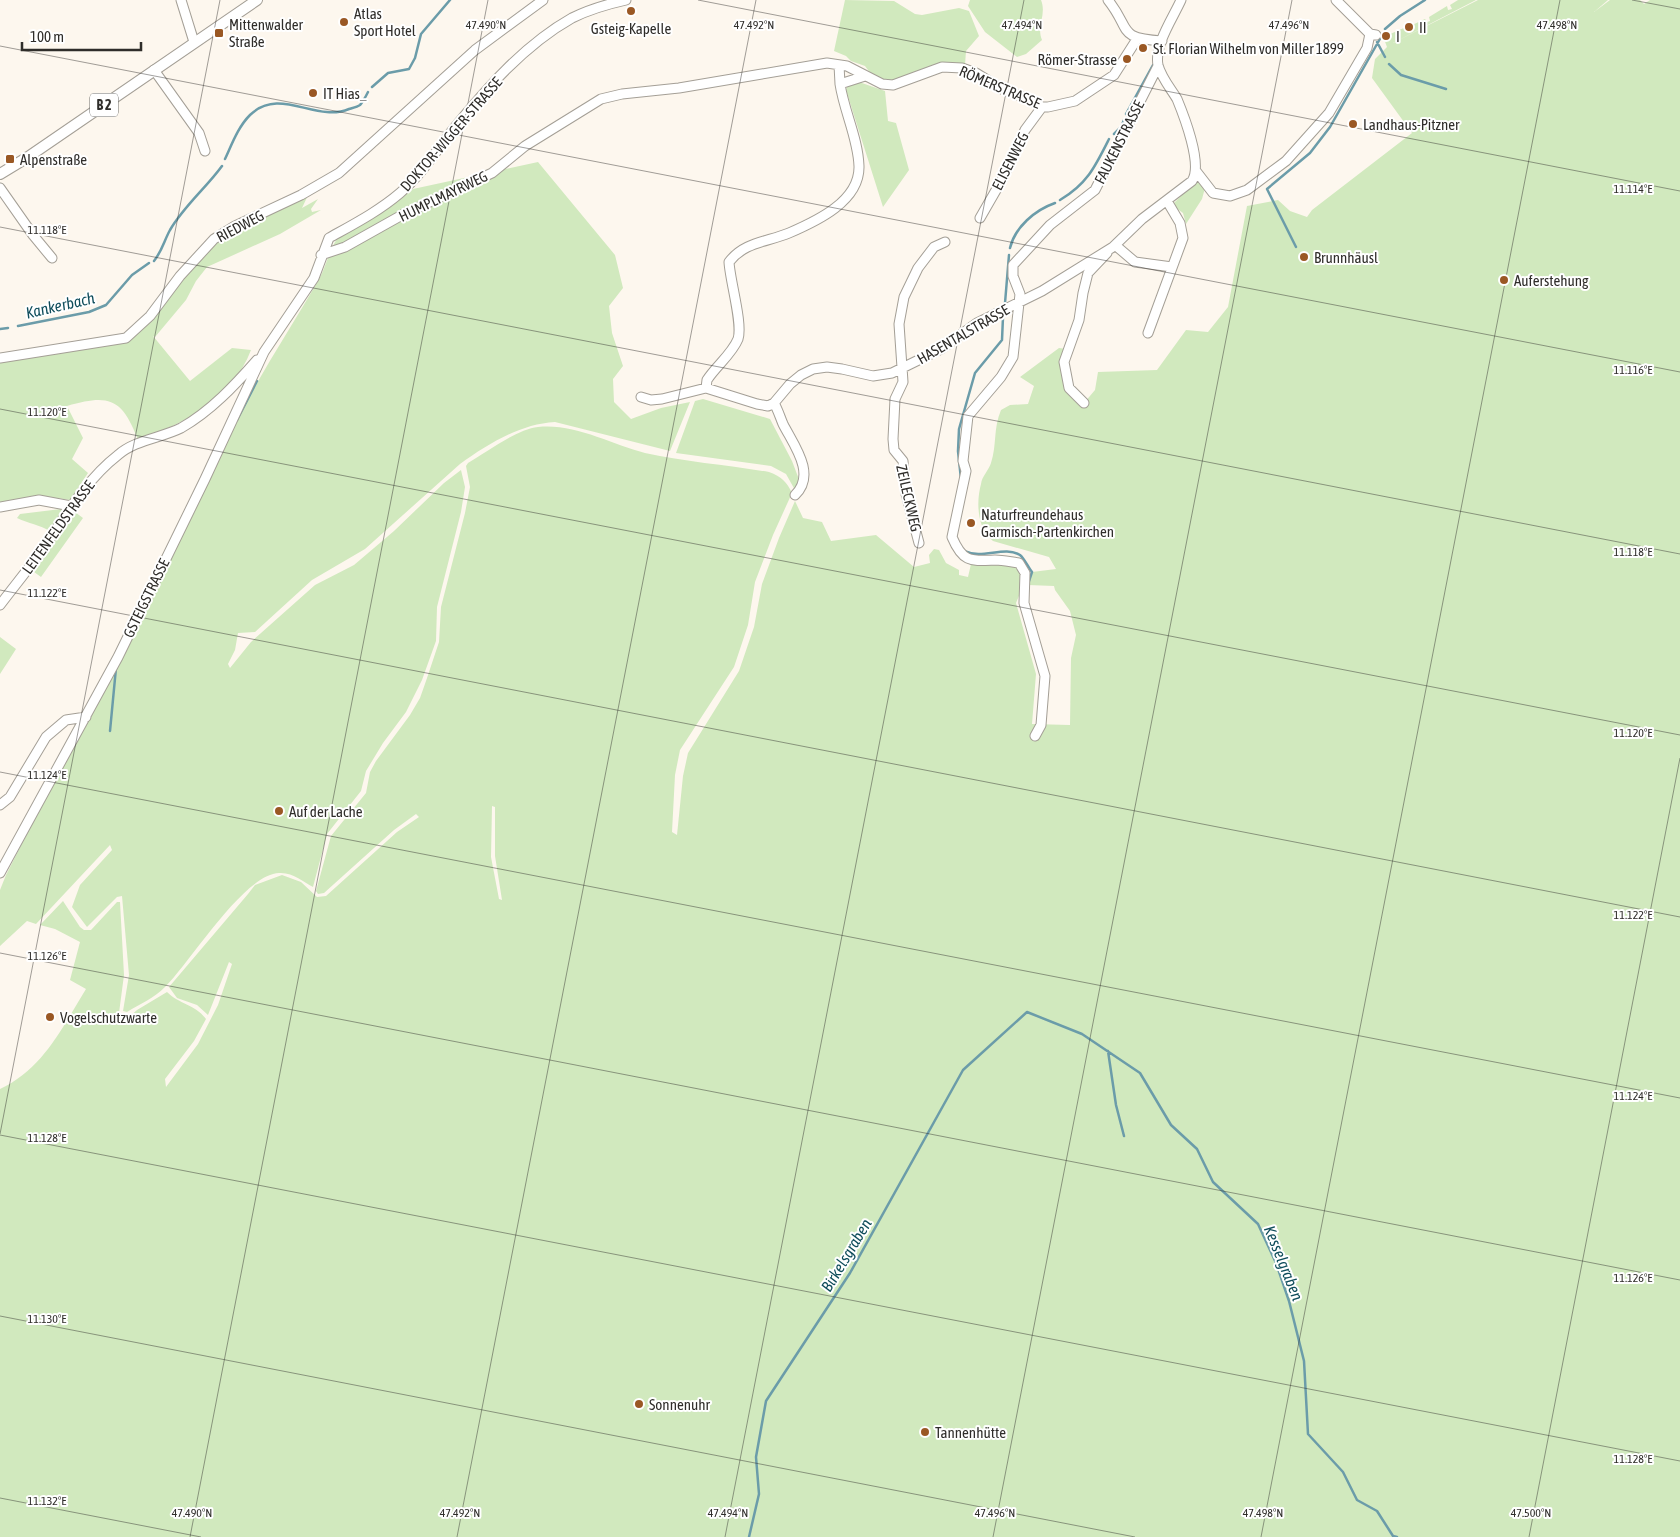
<svg xmlns="http://www.w3.org/2000/svg" width="1680" height="1537" viewBox="0 0 1680 1537" font-family="'Asap Condensed',sans-serif">
<rect width="100%" height="100%" fill="#fdf7ee"/>
<path fill="#d1e9be" fill-rule="evenodd" d="M845 0 894 1 915 14 922 15 959 8 969 11 979 36 966 51 965 65C936 60 915 73 888 83L874 78 865 66 851 61 846 56 834 51Z
M970 0H1041C1047 15 1036 26 1042 40L1026 54 1017 57 985 32 968 6Z
M1458 0H1476L1393 43 1478 0H1608L1594 12 1610 0H1640L1644 4 1650 0H1680V1537H0V1089C43 1069 62 1028 86 989L70 980 80 942 55 929 40 925 63 901 80 927 84 930H91L117 902H120L124 975 119 1013 124 1018H128L137 1010 167 992C179 1004 196 1005 206 1019L194 1041 165 1079 166 1087 198 1044 218 1005 232 964 229 962 208 1015 197 1005 177 998 169 987 248 894 255 885 282 875 301 882 317 897 326 896 397 832 419 817 416 814 394 830 324 893 318 894 316 891 331 836 366 793 370 772 376 761 410 715 420 698 426 681 439 642 441 607 465 513 470 487 466 466 468 463C487 452 517 429 538 427 574 423 611 444 645 453 686 462 728 465 769 472 782 477 786 481 792 493L773 535 755 582 748 625 734 667 680 750 675 775 672 832 677 835 683 776 688 753 739 671 754 627 762 584 779 538 795 501 803 518 822 522 831 541 876 535 914 567 930 563 929 555 934 549 939 550 946 563 959 570V575L968 577 971 564 974 565 980 562 1019 563 1025 573 1021 591 1016 603 1036 674 1032 724 1070 725 1071 658 1076 635 1070 611 1055 590 1054 586 1028 585 1032 572 1056 569 1049 557 993 541C977 529 976 502 981 484 982 476 989 470 991 463 997 445 993 429 1001 410L1010 405 1028 404 1034 386 1020 377 1059 348 1067 349 1066 376 1084 403 1095 390 1098 372 1157 370 1186 330 1208 332 1228 307 1247 206 1278 200 1290 211 1307 217 1312 210 1412 133 1372 78 1375 59 1387 47 1384 39 1389 38 1388 35 1406 27 1407 30 1411 29 1410 26 1425 19 1427 22 1430 21 1429 17 1447 6 1448 10 1452 9 1450 5ZM492 806 495 807V856L502 900 499 899 491 857Z
M859 82 885 91 888 121 896 123 909 170 883 207 846 90 848 84Z
M538 162 615 255 623 288 609 306 612 333 623 366 613 379 614 402 631 419 661 408 690 402 670 451 555 422C520 424 488 444 460 464L365 549 312 580 255 632 238 633 235 650 228 664 230 668 251 642 315 585 354 565 394 531 444 483 461 470 465 487 461 512 437 607 436 641 422 680 406 712 383 743 366 771 361 791 327 834 313 887C303 882 293 872 279 873 244 874 191 961 165 987 154 998 140 1004 127 1012L123 1011 129 975 122 896 117 897 87 927 72 907 80 885 112 850 110 845 36 924 27 921 0 946V890L6 875 249 397C271 358 295 320 318 281 326 268 328 252 337 239L391 206 413 189Z
M1197 180 1205 188 1202 199 1186 224 1183 213 1172 205Z
M310 191 302 208 318 199 311 209 312 212 321 210 280 234 207 267 196 281 186 300 155 337 153 336 190 381 232 348 251 350C233 398 184 424 138 440 122 398 109 394 67 406L83 438 72 459 88 473 70 500C44 496 25 497 0 503V359L126 341 196 261 224 235Z
M703 399 770 419 792 461 800 482 795 490 786 474 771 466 676 453 695 401Z
M61 509 64 511 51 532C39 524 29 524 17 518L20 514Z
M75 512 83 518 41 577 34 572Z
M0 637 16 649 0 674Z"/>
<g fill="none" stroke-linecap="round" stroke-linejoin="round">
<path stroke="#6b9ca9" stroke-width="2.5" d="M1385 29 1400 16 1425 0
M1377 42 1385 57
M1389 64 1401 75 1446 89
M372 87 388 73 409 69 415 58 421 34 450 0
M1126 114 1153 65
M1114 134 1121 127 1124 120
M225 159C232 144 238 127 250 115 280 86 316 123 349 109 352 108 357 107 360 105 363 102 366 96 368 92
M1060 200C1087 184 1095 167 1109 139
M1296 247 1267 189 1310 153 1330 127 1381 37
M1010 248C1015 227 1035 210 1055 203
M154 261C162 251 164 241 170 230 184 206 206 188 222 166
M1005 303 1009 255
M18 326 89 312 106 305 132 275 149 263
M0 329 8 328
M237 420 257 381
M961 479 958 451 959 429 975 373 1002 340 1003 317
M964 551C983 560 1004 545 1020 555 1024 558 1028 567 1032 572L1028 584
M110 731 116 668
M1108 1051 1116 1105 1124 1136
M749 1537 759 1494 756 1457 766 1401 850 1273 963 1070 1027 1012 1082 1034 1140 1073 1171 1125 1197 1149 1213 1182 1258 1224 1276 1263 1289 1301 1304 1361 1308 1434 1343 1472 1357 1500 1377 1511 1393 1536 1397 1537"/>
<g stroke="#a49f96" stroke-width="11">
<path id="minor" d="M181 0 194 42
M1108 0C1132 30 1116 38 1162 41
M1336 0 1370 34 1376 35
M839 65 840 84
M154 70 199 133 205 151
M1196 171 1213 193 1230 196 1247 190 1286 161 1329 113 1367 48 1370 34
M0 188 33 235 52 258
M980 218 1003 178 1025 130 1042 107
M1115 245 1135 262 1172 267
M321 255 345 247 402 215 492 173 525 146 601 99 622 94 679 88 827 63 847 66 882 84 893 85 942 67 962 68 976 73 1002 89 1028 99 1042 107H1048L1075 101 1114 75 1137 39
M1148 333 1183 238 1180 223 1167 201
M0 358 126 338 150 316 180 276 214 239 235 226 301 195 339 173 475 50 543 0
M706 388 707 380C716 366 732 354 738 339 743 324 730 281 729 262 744 242 767 242 789 233 817 221 860 201 859 166 858 138 844 111 840 84L865 76
M641 397 651 400 662 399 706 388 757 404 768 406 774 403
M1084 403 1069 388 1064 362 1079 320 1083 293 1088 273 1107 253
M795 495C817 474 793 444 783 424 780 417 778 410 774 403L790 384 801 375 813 369 827 367 842 369 873 376 892 373 941 349 977 323 1042 291 1113 247 1142 219 1192 181C1203 165 1184 116 1177 99 1171 89 1161 77 1158 65 1154 45 1173 18 1181 0
M0 507 39 500 71 506
M919 543 906 494 903 461 894 450 893 439 895 399 903 382 899 324 904 297 918 268 934 247 945 242
M0 605C18 581 37 559 53 534 71 506 91 476 118 455 135 440 161 438 181 428 211 411 235 385 257 360
M1035 736 1041 725 1045 676 1024 603 1025 573 1019 563C1011 562 1003 560 995 560 971 561 963 563 952 537L966 471 963 461 968 416 1001 377 1013 357 1020 294 1013 276V265L1050 225 1095 190 1158 66
M0 805 10 797 46 737 66 720 86 717
M0 873 118 657 205 479 264 352 314 278 329 238C354 224 379 211 400 193 420 176 435 153 451 132 485 90 524 45 572 18 588 10 608 4 626 0"/>
</g>
<g stroke="#a49f96" stroke-width="12">
<path id="major" d="M0 174 28 157 257 0"/>
</g>
<use href="#minor" stroke="#fff" stroke-width="9"/>
<use href="#major" stroke="#fff" stroke-width="10"/>
</g>
<path fill="none" stroke="#2f2d2a" stroke-width="1" stroke-opacity="0.45" d="M698 0 1680 191M1632 0 1680 9M0 46 1680 372M0 227 1680 554M0 409 1680 735M0 590 1680 917M0 772 1680 1098M0 953 1680 1280M0 1134 220 0M0 1135 1680 1461M0 1316 1135 1537M0 1498 201 1537M190 1537 488 0M457 1537 756 0M725 1537 1024 0M993 1537 1292 0M1261 1537 1560 0M1529 1537 1680 758"/>
<g fill="#9a5824" stroke="#fff" stroke-width="2">
<circle cx="631" cy="11" r="5"/>
<circle cx="344" cy="22" r="5"/>
<circle cx="1409" cy="27" r="5"/>
<rect x="214" y="28" width="10" height="10" rx="2.5"/>
<circle cx="1386" cy="36" r="5"/>
<circle cx="1143" cy="48" r="5"/>
<circle cx="1127" cy="59" r="5"/>
<circle cx="313" cy="93" r="5"/>
<circle cx="1353" cy="124" r="5"/>
<rect x="5" y="154" width="10" height="10" rx="2.5"/>
<circle cx="1304" cy="257" r="5"/>
<circle cx="1504" cy="280" r="5"/>
<circle cx="971" cy="523" r="5"/>
<circle cx="279" cy="811" r="5"/>
<circle cx="50" cy="1017" r="5"/>
<circle cx="639" cy="1404" r="5"/>
<circle cx="925" cy="1432" r="5"/>
</g>
<g text-anchor="middle" dominant-baseline="central" stroke-width="4" stroke-linejoin="round" paint-order="stroke">
<rect fill="#fff" stroke="#6d6c6a" stroke-width="1" x="90" y="93.5" width="28" height="23" rx="4"/>
<g font-size="14" font-weight="bold" fill="#2f2d2a">
<text x="104" y="105">B 2</text>
</g>
<g font-size="15" fill="#2f2d2a" stroke="#fff" text-anchor="start">
<text x="354" y="13">Atlas<tspan x="354" dy="17">Sport Hotel</tspan></text>
<text x="229" y="24">Mittenwalder<tspan x="229" dy="17">Straße</tspan></text>
<text x="1419" y="27">II</text>
<text x="631" y="28" text-anchor="middle">Gsteig-Kapelle</text>
<text x="1396" y="36">I</text>
<text x="1153" y="48">St. Florian Wilhelm von Miller 1899</text>
<text x="1117" y="59" text-anchor="end">Römer-Strasse</text>
<text x="323" y="93">IT Hias_</text>
<text x="1363" y="124">Landhaus-Pitzner</text>
<text x="20" y="159">Alpenstraße</text>
<text x="1314" y="257">Brunnhäusl</text>
<text x="1514" y="280">Auferstehung</text>
<text x="981" y="514">Naturfreundehaus<tspan x="981" dy="17">Garmisch-Partenkirchen</tspan></text>
<text x="289" y="811">Auf der Lache</text>
<text x="60" y="1017">Vogelschutzwarte</text>
<text x="649" y="1404">Sonnenuhr</text>
<text x="935" y="1432">Tannenhütte</text>
</g>
<g font-size="15" fill="#2f2d2a" stroke="#fff">
<text transform="translate(1000 87) rotate(23)">RÖMERSTRASSE</text>
<text transform="translate(451 134) rotate(-49)">DOKTOR-WIGGER-STRASSE</text>
<text transform="translate(1119 142) rotate(-63)">FAUKENSTRASSE</text>
<text transform="translate(1010 161) rotate(-63)">ELISENWEG</text>
<text transform="translate(443 196) rotate(-26)">HUMPLMAYRWEG</text>
<text transform="translate(240 226) rotate(-28)">RIEDWEG</text>
<text transform="translate(963 334) rotate(-30)">HASENTALSTRASSE</text>
<text transform="translate(909 498) rotate(77)">ZEILECKWEG</text>
<text transform="translate(58 527) rotate(-54)">LEITENFELDSTRASSE</text>
<text transform="translate(146 598) rotate(-64)">GSTEIGSTRASSE</text>
</g>
<g font-size="16" font-style="italic" fill="#0f4d5b" stroke="#fff">
<text transform="translate(60 305) rotate(-13)">Kankerbach</text>
<text transform="translate(846 1255) rotate(-59)">Birkelsgraben</text>
<text transform="translate(1284 1263) rotate(68)">Kesselgraben</text>
</g>
</g>
<g font-size="12" text-anchor="middle" fill="#2f2d2a" stroke="#fff" stroke-width="4" stroke-linejoin="round" paint-order="stroke">
<text x="486" y="29">47.490°N</text>
<text x="754" y="29">47.492°N</text>
<text x="1022" y="29">47.494°N</text>
<text x="1289" y="29">47.496°N</text>
<text x="1557" y="29">47.498°N</text>
<text x="1633" y="193">11.114°E</text>
<text x="47" y="234">11.118°E</text>
<text x="1633" y="374">11.116°E</text>
<text x="47" y="416">11.120°E</text>
<text x="1633" y="556">11.118°E</text>
<text x="47" y="597">11.122°E</text>
<text x="1633" y="737">11.120°E</text>
<text x="47" y="779">11.124°E</text>
<text x="1633" y="919">11.122°E</text>
<text x="47" y="960">11.126°E</text>
<text x="1633" y="1100">11.124°E</text>
<text x="47" y="1142">11.128°E</text>
<text x="1633" y="1282">11.126°E</text>
<text x="47" y="1323">11.130°E</text>
<text x="1633" y="1463">11.128°E</text>
<text x="47" y="1505">11.132°E</text>
<text x="192" y="1517">47.490°N</text>
<text x="460" y="1517">47.492°N</text>
<text x="728" y="1517">47.494°N</text>
<text x="995" y="1517">47.496°N</text>
<text x="1263" y="1517">47.498°N</text>
<text x="1531" y="1517">47.500°N</text>
</g>
<path d="M22 42v8h119v-8" fill="none" stroke="#2f2d2a" stroke-width="2.5"/>
<text x="30" y="42" font-size="15" fill="#2f2d2a" stroke="#ffffff" stroke-width="4" paint-order="stroke">100 m</text>
</svg>
